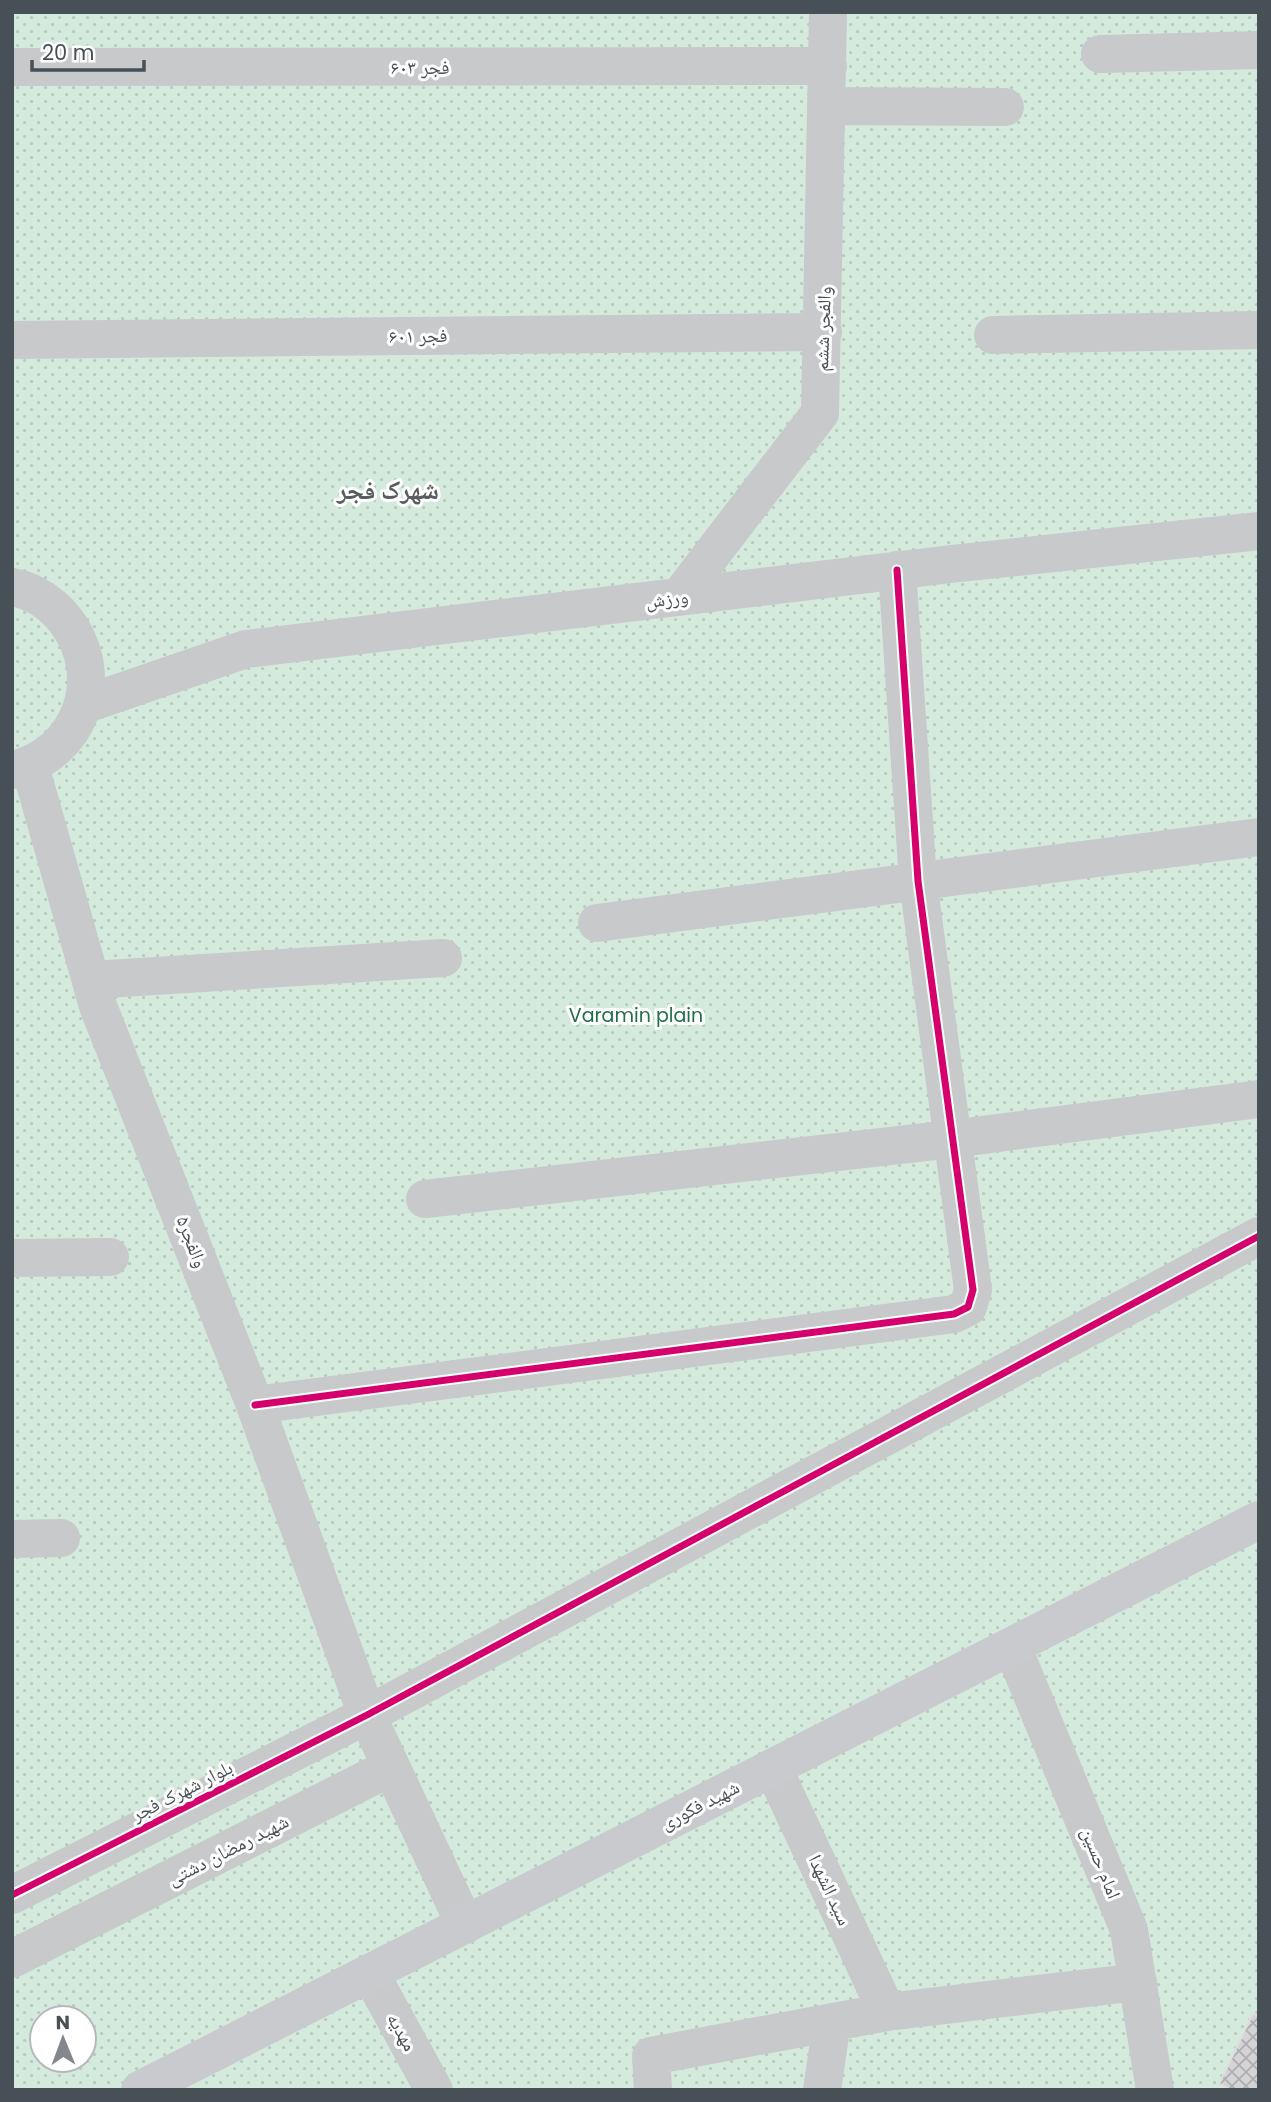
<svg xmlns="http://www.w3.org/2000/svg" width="1271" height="2102" viewBox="0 0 1271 2102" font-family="Poppins,'Noto Naskh Arabic',sans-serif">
<defs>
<pattern id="park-dots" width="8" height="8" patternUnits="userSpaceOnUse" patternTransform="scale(1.75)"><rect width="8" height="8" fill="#d4eadc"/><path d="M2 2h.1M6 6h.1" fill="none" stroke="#b7cabf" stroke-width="1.8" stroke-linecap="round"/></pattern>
<pattern id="building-cross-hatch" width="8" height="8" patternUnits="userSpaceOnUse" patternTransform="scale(1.75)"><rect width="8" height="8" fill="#d4d4d6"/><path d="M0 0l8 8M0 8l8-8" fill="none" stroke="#aeaeb0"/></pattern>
</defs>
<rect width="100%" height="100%" fill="#eeeded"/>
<path fill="url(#park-dots)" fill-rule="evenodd" d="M12 12H1259V2090H12ZM42 2018H84V2060H42Z"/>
<path fill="url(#building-cross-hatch)" stroke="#dfdfe0" stroke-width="2" d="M1253 2013 1259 2016V2090H1231L1219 2084Z"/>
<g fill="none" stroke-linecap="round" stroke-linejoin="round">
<path stroke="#c8c9cb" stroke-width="38" d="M1100 54 1259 50
M12 67 828 66
M827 106 1005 107
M993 335 1259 330
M12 340 823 332
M12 587C34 591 53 604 66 621 108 677 81 754 12 770
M679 597 820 413 828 12
M83 705 246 649 951 564 1259 531
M30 766 98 1006 255 1405 367 1715 465 1925
M597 923 1259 837
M91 980 443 958
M425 1199 952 1139 1259 1099
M12 1258 110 1257
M255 1405 954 1314 968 1307 973 1290 918 881 897 570
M12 1539 61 1538
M1012 1646 1129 1930 1155 2090
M773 1768 887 2012
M12 1895 367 1715 1259 1236
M12 1959 391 1767
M370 1973 434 2090
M653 2090 651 2056 887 2012 1138 1982
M822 2090 832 2022"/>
<path stroke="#c8cacd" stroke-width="38" d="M140 2090 1259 1520"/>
<g stroke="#fff" stroke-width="11">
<path id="cycleway" d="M255 1405 954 1314 968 1307 973 1290 918 881 897 570
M12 1895 367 1715 1259 1236"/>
</g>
<use href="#cycleway" stroke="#d6006c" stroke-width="7"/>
</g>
<g text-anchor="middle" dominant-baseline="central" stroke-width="6" stroke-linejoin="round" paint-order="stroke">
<g font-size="19" fill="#475057" stroke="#fff">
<text x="420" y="67">فجر ۶۰۳</text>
<text transform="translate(823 329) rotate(-88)">والفجر ششم</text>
<text transform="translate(418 336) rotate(-1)">فجر ۶۰۱</text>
<text transform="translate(667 599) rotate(-7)">ورزش</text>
<text transform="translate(192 1242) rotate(69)">والفجر۵</text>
<text transform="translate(182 1791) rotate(-27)">بلوار شهرک فجر</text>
<text transform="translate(700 1805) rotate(-27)">شهید فکوری</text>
<text transform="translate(228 1850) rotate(-27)">شهید رمضان دشتی</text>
<text transform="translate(1101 1863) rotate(68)">امام حسین</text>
<text transform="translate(830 1890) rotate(65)">سید الشهدا</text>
<text transform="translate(402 2032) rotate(61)">مهدیه</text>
</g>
<g font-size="19" fill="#216f47" stroke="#fff">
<text x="636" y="1015">Varamin plain</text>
</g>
<g font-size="26" font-weight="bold" fill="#5a5d60" stroke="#fff">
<text x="388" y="490">شهرک فجر</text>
</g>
</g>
<rect width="1271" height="2102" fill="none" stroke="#475057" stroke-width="28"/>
<g transform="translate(63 2039) rotate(359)"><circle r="33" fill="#ffffff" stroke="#b5b9bc" stroke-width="2"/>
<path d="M0-5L12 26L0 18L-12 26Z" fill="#81878c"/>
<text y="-10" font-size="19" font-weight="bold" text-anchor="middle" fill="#475057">N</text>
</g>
<path d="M32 60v10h112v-10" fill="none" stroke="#475057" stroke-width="3.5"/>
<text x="42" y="60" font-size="21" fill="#475057" stroke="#ffffff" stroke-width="5" paint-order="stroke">20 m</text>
</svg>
